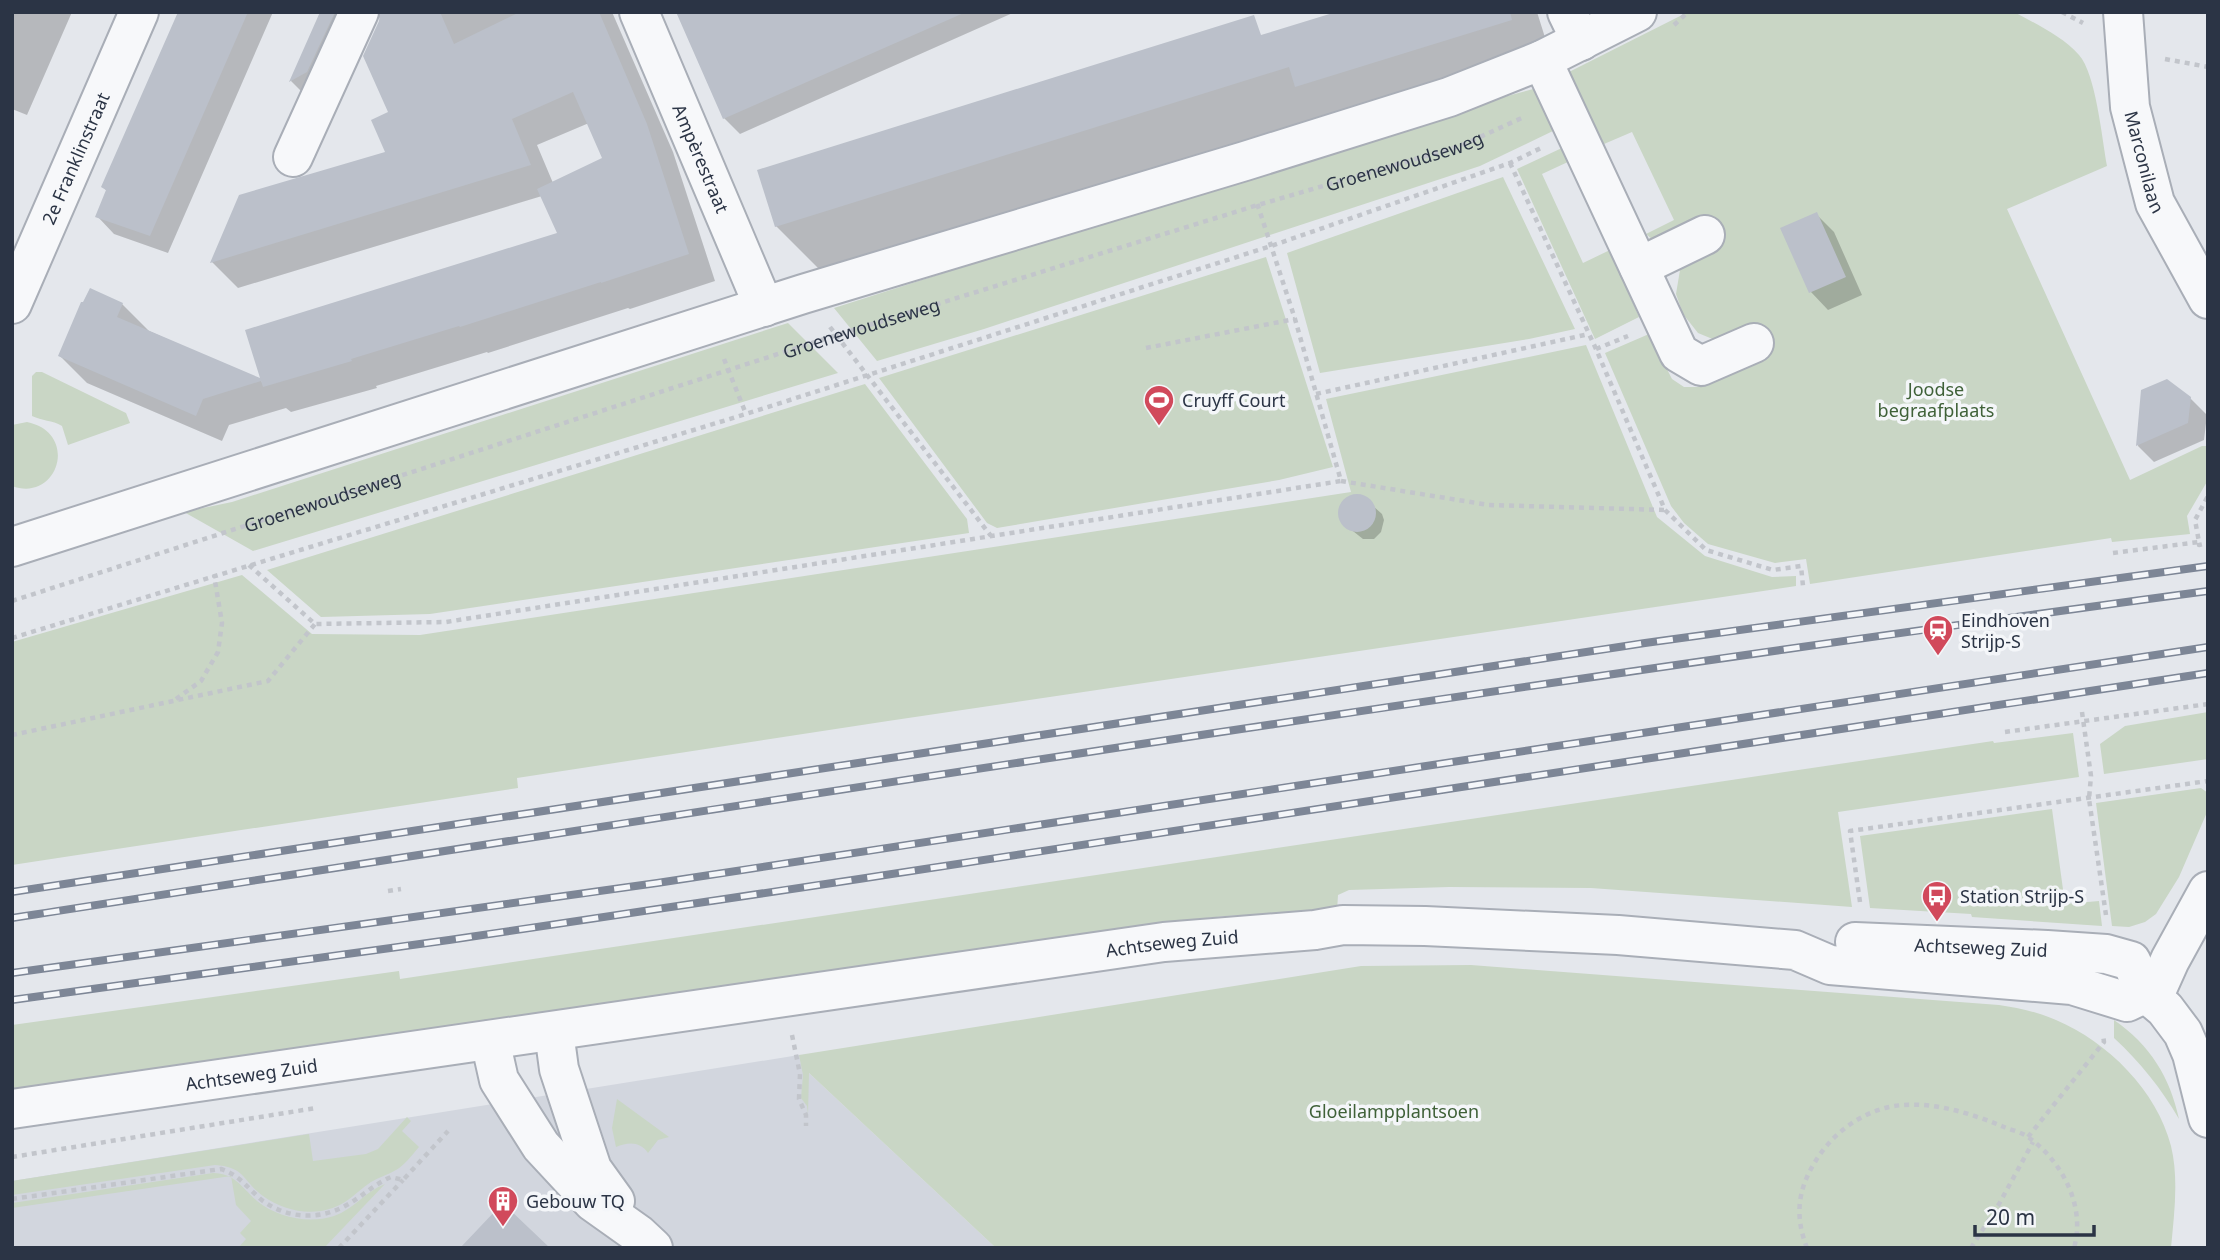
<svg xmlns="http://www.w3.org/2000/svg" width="2220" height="1260" viewBox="0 0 2220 1260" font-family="'Noto Sans',sans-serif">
<rect width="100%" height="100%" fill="#e4e7ec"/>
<path fill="#d2d6de" d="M799 1055 807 1060 809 1073 996 1248H12V1181Z"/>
<path fill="#c9d6c5" d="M1688 12H2014C2036 24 2062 36 2079 55 2096 74 2102 139 2107 166L2007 209 2130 480 2202 446H2208V480L2187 516 2190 534 2112 542 2111 538 1810 584 1806 559 1775 563 1708 544 1684 523 1671 506 1605 353 1649 334 1672 379 1684 387H1697L1761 359 1698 333 1683 314 1676 294 1680 270 1692 254 1654 241 1646 234 1674 220 1632 132 1604 144 1569 72Z
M1537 88 1555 130 1480 166 984 329 877 361 834 308 1452 111Z
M1564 147 1570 161 1542 174 1583 263 1610 250 1639 317 1595 339 1517 169Z
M1503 177 1575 329 1529 339 1320 373 1287 253Z
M1266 257 1333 467 1279 480 997 528 987 523 879 378Z
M788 323 838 373 253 551 184 512 232 502Z
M1586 345 1657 517 1705 556 1772 577 1796 576V586L888 721 517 778 518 788 12 865V642L242 575 312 634 420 635 1351 492 1326 399Z
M36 372H42L126 413 130 423 68 445 62 426C52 420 42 421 32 416V376Z
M865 384 967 519 969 533 430 614 321 617 267 570Z
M27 422C80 433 58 503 12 486V425Z
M2208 712V759L2104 774 2100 744 2125 726Z
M2073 733 2079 777 1838 812 1852 907 1591 888 1449 887 1349 890 1338 895 1337 911 1226 916 1156 923 12 1092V1025L399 971 400 979 1993 741 1994 743Z
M2201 788 2208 793V810L2179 877 2156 914 2145 922 2129 927 2112 926 2096 803Z
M2052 809 2065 904 2099 901 2102 926 1972 917 1971 914 1870 908 1860 836Z
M1471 965 1999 1005C2019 1008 2038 1012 2056 1020 2108 1042 2157 1091 2171 1146 2179 1179 2174 1215 2171 1248H996L809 1073 808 1114 807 1106 801 1098 803 1075 799 1055 1361 966Z
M2114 1020C2150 1045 2170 1077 2179 1119 2161 1088 2140 1062 2114 1038Z
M617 1099 669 1137 658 1140 648 1153C640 1141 628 1142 616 1147L612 1128Z
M407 1117 411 1121 402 1131 419 1147C412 1155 404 1166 396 1170 388 1175 379 1177 371 1182 362 1188 354 1196 345 1202 320 1218 286 1213 263 1196 243 1182 246 1167 215 1165L12 1195V1181L309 1134 313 1161 366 1154 378 1149Z
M213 1173C235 1173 242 1188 257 1201 278 1218 309 1224 334 1216 354 1209 366 1191 385 1184L324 1248H238L246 1239 240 1233 251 1221 236 1205 231 1176 12 1208V1203Z"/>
<path fill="#0003" fill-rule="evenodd" d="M12 12H72L27 115 12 109Z
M179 12H273L168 253 114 234 97 216 108 192 103 187Z
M321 12H612L673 152 715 281 630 309 628 308 488 353 487 352 376 386 377 388 291 412 286 408 229 425 222 441 87 383 60 356 122 304 149 331 263 382 560 234 542 196 238 288 212 262 387 153 390 113 381 17 372 21 317 107 291 81ZM589 123 604 159 553 183 537 145Z
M678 12H1015L740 134 724 118Z
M1340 12H1537L1554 66 1342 131 1326 115 822 272 776 226 1178 63Z
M1816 214 1834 232 1862 295 1828 310 1811 292Z
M2143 391 2190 398 2207 415 2204 440 2154 462 2138 446Z
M1352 497H1363L1382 514 1384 520 1381 532 1374 539H1363L1344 524 1340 514 1343 504Z"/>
<path fill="#bbc0ca" d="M178 12H248L150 236 95 217 106 190 101 187Z
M320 12H335L307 72 289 82Z
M380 12H440L454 44 520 12H599L647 124 689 254 601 283V282L460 327 459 326 351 359 352 361 263 387 261 381 203 399 196 416 58 356 81 302H83L90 288 123 303 117 317 260 378 245 330 557 233 537 189 602 158 573 92 512 119 531 165 210 263 239 195 385 152 371 120 388 112 363 56 379 21Z
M676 12H966L723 119Z
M1336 12H1510L1512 20 1295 87 1289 67 775 227 757 170 1254 15 1261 35Z
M1817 212 1846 277 1809 293 1780 228Z
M2167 379 2191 397 2188 423 2136 446 2141 390Z
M1338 513a19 19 0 1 1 38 0a19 19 0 1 1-38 0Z
M497 1209H509L550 1248H460Z"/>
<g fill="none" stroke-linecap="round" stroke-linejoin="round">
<g stroke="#a9aeb7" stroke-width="42">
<g id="minor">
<path id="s2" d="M639 12 764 307"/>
<path d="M1567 12 1581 41"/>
<path id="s3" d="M2123 12 2130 107 2155 203 2208 299"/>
<path d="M1542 60 1679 353 1701 366 1754 343"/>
<path d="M293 157 359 12"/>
<path d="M1639 267 1705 235"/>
<path id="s4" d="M12 304 139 12"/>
<path d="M12 547 803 294 1245 161 1449 97 1542 60 1637 12"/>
<path id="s5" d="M1855 942 2047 950 2106 954 2131 961 2146 993 2165 1009 2183 1033 2192 1054 2208 1118"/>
<path d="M2153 998 2170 960 2208 891"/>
<path d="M554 1032 559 1069 592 1169 615 1201"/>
<path d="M490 1040 499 1080 541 1146 593 1202 638 1234 653 1248"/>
<path id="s6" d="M12 1109 1164 942 1315 930 1343 925 1425 926 1618 935 1795 950 1830 965 2072 985 2127 1002 2146 993"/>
</g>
</g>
<g stroke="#c2c5cb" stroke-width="4.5" stroke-dasharray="5 5" stroke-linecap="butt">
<path d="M2062 12 2083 23"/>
<path d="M1674 25 1688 12"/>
<path d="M2165 59 2208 67"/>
<path d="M1510 163 1596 349 1665 510 1706 550 1773 570 1801 566 1803 586"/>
<path d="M830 327 991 536"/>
<path d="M1146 348 1295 319"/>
<path d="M1596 349 1628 336"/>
<path d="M724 359 746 414"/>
<path d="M1316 394 1589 334"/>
<path d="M1341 481 1489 505 1665 510"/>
<path d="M2199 543V545L2208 543"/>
<path d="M2113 553 2199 542 2195 520 2208 496"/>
<path d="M249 565 315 624 446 622 1341 481 1295 319 1257 203"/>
<path id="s1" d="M12 601 837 335 1258 205 1460 146 1524 117"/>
<path d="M12 638 746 414 1271 246 1510 163 1541 148"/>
<path d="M176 699 201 681 218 652 222 623 214 575"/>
<path d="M2082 712 2091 776 2089 799 2106 915"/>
<path d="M2005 732 2208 704"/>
<path d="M12 735 268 681 315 624"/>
<path d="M388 891 401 889"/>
<path d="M1860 902 1850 831 2208 781"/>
<path d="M792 1035 800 1074 799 1099 806 1115V1126"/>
<path d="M2028 1137 2104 1042 2103 1035"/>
<path d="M12 1157 316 1108"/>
<path d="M12 1199 221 1169C240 1175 248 1189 263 1201 288 1219 319 1220 345 1206 362 1197 374 1184 391 1177L403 1180 448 1131"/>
<path d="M339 1248 403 1180"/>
<path d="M1807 1248C1795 1217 1797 1191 1815 1162 1830 1137 1855 1116 1885 1108 1923 1098 1968 1112 2004 1127 2011 1130 2021 1132 2028 1137 2062 1161 2086 1206 2074 1248"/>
<path d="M1971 1248 1999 1204 2033 1142"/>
</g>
<use href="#minor" stroke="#f7f8fa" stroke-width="38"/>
<g stroke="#7d8696" stroke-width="8">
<path id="rail" d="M12 892 1645 643 2208 566
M12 918C744 805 1474 689 2208 591
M12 973 657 883 2208 647
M12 1000 449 940 859 879 2208 673"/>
</g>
<use href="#rail" stroke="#f4f6f9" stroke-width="5" stroke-dasharray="16" stroke-linecap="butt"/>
</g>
<defs>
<g id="stadium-pin" transform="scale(1.575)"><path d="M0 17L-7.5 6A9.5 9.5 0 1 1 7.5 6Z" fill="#d1495b" stroke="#f4f6f9"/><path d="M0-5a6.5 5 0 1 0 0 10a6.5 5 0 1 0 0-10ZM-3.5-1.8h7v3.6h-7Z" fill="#fff"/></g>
<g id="station-pin" transform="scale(1.575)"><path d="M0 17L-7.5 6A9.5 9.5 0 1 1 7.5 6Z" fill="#d1495b" stroke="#f4f6f9"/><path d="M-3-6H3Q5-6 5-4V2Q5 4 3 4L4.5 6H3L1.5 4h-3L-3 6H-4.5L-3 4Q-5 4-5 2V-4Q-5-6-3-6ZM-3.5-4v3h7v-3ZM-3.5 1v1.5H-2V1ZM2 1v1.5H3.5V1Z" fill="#fff"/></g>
<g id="bus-pin" transform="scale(1.575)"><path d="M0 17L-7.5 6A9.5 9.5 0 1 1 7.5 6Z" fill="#d1495b" stroke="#f4f6f9"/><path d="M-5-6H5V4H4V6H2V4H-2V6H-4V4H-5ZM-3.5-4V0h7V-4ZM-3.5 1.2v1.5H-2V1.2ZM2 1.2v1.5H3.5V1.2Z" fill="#fff"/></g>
<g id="building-pin" transform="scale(1.575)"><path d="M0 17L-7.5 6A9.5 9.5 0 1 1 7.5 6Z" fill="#d1495b" stroke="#f4f6f9"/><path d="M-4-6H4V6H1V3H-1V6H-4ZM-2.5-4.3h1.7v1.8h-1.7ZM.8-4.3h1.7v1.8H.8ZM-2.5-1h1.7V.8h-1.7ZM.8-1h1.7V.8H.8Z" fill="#fff"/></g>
</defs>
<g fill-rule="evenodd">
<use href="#stadium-pin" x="1159" y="400"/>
<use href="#station-pin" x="1938" y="630"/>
<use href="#bus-pin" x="1937" y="896"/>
<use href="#building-pin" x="503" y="1201"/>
</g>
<g text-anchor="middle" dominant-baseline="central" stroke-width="7" stroke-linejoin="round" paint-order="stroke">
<g font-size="18" fill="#2b3445" stroke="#f4f6f9">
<text stroke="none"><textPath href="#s4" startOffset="159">2e Franklinstraat</textPath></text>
<text stroke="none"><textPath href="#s2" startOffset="159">Ampèrestraat</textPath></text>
<text stroke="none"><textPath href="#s1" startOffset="1460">Groenewoudseweg</textPath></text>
<text stroke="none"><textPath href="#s3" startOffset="152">Marconilaan</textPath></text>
<text stroke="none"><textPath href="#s1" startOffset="892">Groenewoudseweg</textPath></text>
<text stroke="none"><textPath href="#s1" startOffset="326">Groenewoudseweg</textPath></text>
<text stroke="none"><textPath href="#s6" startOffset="1172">Achtseweg Zuid</textPath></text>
<text stroke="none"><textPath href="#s5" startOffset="126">Achtseweg Zuid</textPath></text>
<text stroke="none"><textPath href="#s6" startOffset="242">Achtseweg Zuid</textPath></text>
</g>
<g font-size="18" fill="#3f6138" stroke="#f4f6f9">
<text x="1936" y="389">Joodse<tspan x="1936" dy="21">begraafplaats</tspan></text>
<text x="1394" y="1111">Gloeilampplantsoen</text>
</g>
<g font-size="18" fill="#2b3445" stroke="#f4f6f9" text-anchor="start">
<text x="1182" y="400">Cruyff Court</text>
<text x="1961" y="620">Eindhoven<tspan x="1961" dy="21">Strijp-S</tspan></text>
<text x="1960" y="896">Station Strijp-S</text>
<text x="526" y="1201">Gebouw TQ</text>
</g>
</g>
<rect width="2220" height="1260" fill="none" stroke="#2b3445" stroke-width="28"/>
<path d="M1975 1225v10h119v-10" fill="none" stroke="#2b3445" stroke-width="3.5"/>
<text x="1986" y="1225" font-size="21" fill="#2b3445" stroke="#f4f6f9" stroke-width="5" paint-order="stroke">20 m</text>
</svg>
